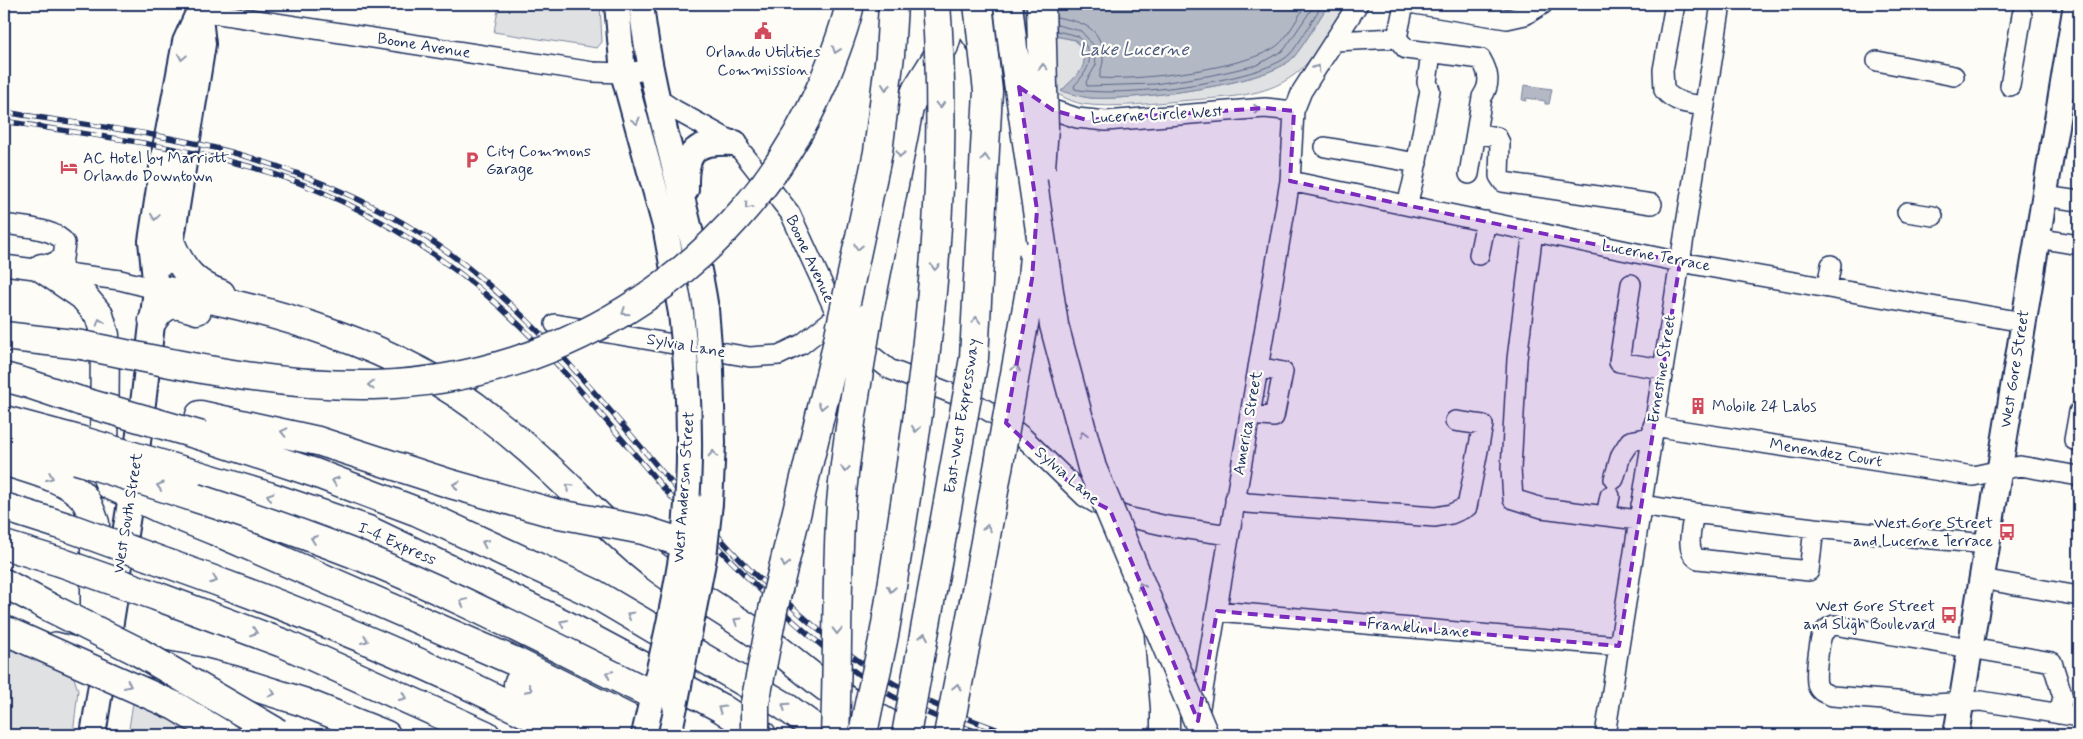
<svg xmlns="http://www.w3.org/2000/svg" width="2083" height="739" viewBox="0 0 2083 739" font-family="Mynerve,sans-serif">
<rect width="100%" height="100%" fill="#fdfcf7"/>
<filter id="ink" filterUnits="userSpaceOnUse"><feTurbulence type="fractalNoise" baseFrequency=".02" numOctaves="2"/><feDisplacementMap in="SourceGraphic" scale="10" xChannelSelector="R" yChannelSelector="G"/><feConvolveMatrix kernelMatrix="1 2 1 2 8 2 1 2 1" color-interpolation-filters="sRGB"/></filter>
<g filter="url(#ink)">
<path fill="#e0e1e3" stroke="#7e88a0" d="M499 4H600L602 42 597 48 494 32Z
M967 4H999L1030 31 1075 40C1094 65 1080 73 1061 91 1070 93 1081 97 1091 98 1129 101 1267 85 1293 58 1305 44 1318 20 1329 4H1345C1332 25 1314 61 1294 75 1265 97 1227 97 1192 100 1161 102 1112 109 1082 104 1055 98 1013 65 994 45 983 34 976 17 967 4Z
M4 639 73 675 78 690 73 735H4Z
M138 669 253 735H128Z"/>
<path fill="#b3b8c5" stroke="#76819c" d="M999 4H1329C1318 20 1305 44 1293 58 1267 85 1129 101 1090 98 1080 97 1070 93 1061 91 1079 73 1094 65 1076 40L1030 31Z
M1524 85 1552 89 1549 104H1545V101L1526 98V101L1522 100Z"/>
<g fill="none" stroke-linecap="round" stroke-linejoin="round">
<path stroke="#586687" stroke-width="1" d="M1056 17C1083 22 1103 27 1103 60 1103 66 1099 73 1100 78 1138 81 1250 68 1278 45 1287 38 1300 14 1306 4
M1057 25 1081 31 1094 46 1096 65 1086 82 1087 86 1155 84 1213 75 1257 65 1284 50 1315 4
M1057 31 1078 36C1096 55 1091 68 1074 86L1075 89C1113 99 1260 82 1289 55 1299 45 1314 16 1323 4"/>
<g stroke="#1b2f5e" stroke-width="22">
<path id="minor" d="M1415 4 1507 19 1525 15 1543 4
M1675 4 1663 70 1664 90C1675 103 1688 104 1705 106
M951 6 989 63 1026 93 1053 110 1077 118 1106 121 1265 108 1294 111
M199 11 593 72 623 73 650 70
M1397 38 1406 49 1481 59C1489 73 1491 84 1482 97L1469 174
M1335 41 1397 38 1404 4
M1877 61 1954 76
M2010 86 2022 15
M655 97 675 110 735 143 790 213 840 322 857 344 889 369 969 400 997 416 1023 437 1085 497 1104 508 1127 517 1167 526 1229 535
M1476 133 1497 137 1500 143 1499 176 1503 182 1652 204
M1325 147 1417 163
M1290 181 1680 262 2023 322
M2044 196 2079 201
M1407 205 1413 182 1430 90 1427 82 1431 53
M1907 212 1933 216
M4 224C21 227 55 228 65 243L63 258 42 268
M1533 231 1517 359 1511 469 1513 499 1542 508 1638 520
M2037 238 2079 245
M1479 255 1486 221
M4 265 120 280 156 289
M1631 284 1619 362 1662 369
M1827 287 1831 265
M555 324 750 357 779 355 802 344 837 316
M2079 412 2074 440 2079 441
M1250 415 1274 417 1283 372 1258 367
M1653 426 1973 476 2020 466 2079 476
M1614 479 1621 455 1630 441 1651 437
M1235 499 1247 503 1435 517 1451 514 1467 507 1483 425 1455 421
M1641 505 1694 513
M1606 516 1610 496
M1814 528 1809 571 1698 559C1684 551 1692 526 1694 513L1814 528 1987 544
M1981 579 2079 596
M1217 611 1619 646
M55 642 106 655
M2059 714 2063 697 2052 662 1834 625C1829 627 1825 629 1822 635 1819 644 1814 679 1818 687 1821 693 1827 694 1832 696L1935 704 1981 701 2079 717
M1198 719 1290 181 1294 111 1302 91 1358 4
M1605 735 1721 4"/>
</g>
<g stroke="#1b2f5e" stroke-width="28">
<path id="major" d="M617 4 623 73 665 226 681 313
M641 4C652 108 690 206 706 309
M686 190C685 149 695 141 735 143
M165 262 171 244 203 44 199 9
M710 503 713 443 711 370
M93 735 131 496 144 395 156 289 151 241 165 148 185 42 199 11
M669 735 675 706
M1956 735 2076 4"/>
</g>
<g stroke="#1b2f5e" stroke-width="31">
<path id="highway" d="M171 244C182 270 195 285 221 294
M42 268 83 296 99 315 105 335 104 470 110 485 161 509 215 531 516 662 662 735
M156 289C267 307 402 345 490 418 511 434 532 452 551 470 586 502 618 538 656 567 689 592 726 612 760 636 783 652 804 671 827 688 853 705 881 719 908 735
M868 317 909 108 917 89 944 46 954 12
M153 320C167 300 176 303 197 310
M4 336 82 345
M4 377 26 383 80 401
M200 415 318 441 451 484 554 513
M4 420 79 440
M202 436 315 473 418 512 595 594 783 705 824 735
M4 437 77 460
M4 461C27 469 68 478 84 498 89 505 92 514 95 523V616L106 655 197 671 233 680 303 702 386 735
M191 473 268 496 368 530 566 625 721 708 762 735
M4 507 70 528
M4 545 60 562
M169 564C305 612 440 667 568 735
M4 583 49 607
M159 597 285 644 486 735
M1159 634 1165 708V735
M518 684 614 735"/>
</g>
<use href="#minor" stroke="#fdfcf7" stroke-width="19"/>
<use href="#major" stroke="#fdfcf7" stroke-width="24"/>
<use href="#highway" stroke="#fdfcf7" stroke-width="28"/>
<g stroke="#1b2f5e" stroke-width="5.5">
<path id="rail" d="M4 112C84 125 167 133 245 156 315 177 386 208 445 250 565 337 647 465 750 570 759 579 769 586 778 594 818 631 862 668 911 693 944 710 978 723 1013 735
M4 121C82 134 163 143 240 164 311 182 380 217 440 259 533 323 599 415 673 499 708 538 744 575 782 611 820 645 861 681 907 704 932 716 959 725 985 735"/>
</g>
<use href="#rail" stroke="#fdfcf7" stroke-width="4" stroke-dasharray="11" stroke-linecap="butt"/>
<g stroke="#1b2f5e" stroke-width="28" stroke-linecap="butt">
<path id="major-bridge" d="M706 309 711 370
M675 706 704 557 710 503
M644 735C658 672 674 609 683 545 693 467 690 390 681 313"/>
</g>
<g stroke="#1b2f5e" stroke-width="31" stroke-linecap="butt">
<path id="highway-bridge" d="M1008 4 1013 48 1054 325 1092 468 1204 735
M1041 4 1044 128 1041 167
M82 345C179 365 275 387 374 385 568 380 745 263 822 85 833 59 844 32 850 4
M80 401 202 436
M79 440 191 473
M77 460C169 489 262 518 352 553 455 594 554 647 653 695
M554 513 643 530 683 543
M70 528 169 564
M60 562 159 597
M49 607 137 651 278 733
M4 630 175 706 223 735
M755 735V703L773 610 835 354 878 152 890 55 893 4
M835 735C838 658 836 581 841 504 846 442 858 379 868 317
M863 735C869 698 880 661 886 624 919 419 953 212 936 4
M906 735 974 358 988 91 978 4
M948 735 977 586 1032 279 1034 255"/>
</g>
<use href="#major-bridge" stroke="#fdfcf7" stroke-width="24"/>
<use href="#highway-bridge" stroke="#fdfcf7" stroke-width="28"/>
</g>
<defs><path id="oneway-chevron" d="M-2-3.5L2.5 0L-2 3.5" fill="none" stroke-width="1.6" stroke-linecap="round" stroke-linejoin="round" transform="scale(1.25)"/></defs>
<g stroke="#8c96aa">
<use href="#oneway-chevron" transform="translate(836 50) rotate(109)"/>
<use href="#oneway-chevron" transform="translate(182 57) rotate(101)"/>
<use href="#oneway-chevron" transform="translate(1043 67) rotate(-92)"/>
<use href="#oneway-chevron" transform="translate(1317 68) rotate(-57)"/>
<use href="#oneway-chevron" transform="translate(886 87) rotate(97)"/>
<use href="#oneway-chevron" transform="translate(940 105) rotate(88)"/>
<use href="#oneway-chevron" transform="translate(1257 109) rotate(-4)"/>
<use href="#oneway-chevron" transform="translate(636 121) rotate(75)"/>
<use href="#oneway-chevron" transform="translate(900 154) rotate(101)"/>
<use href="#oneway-chevron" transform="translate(985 158) rotate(-87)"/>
<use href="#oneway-chevron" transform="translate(748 206) rotate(130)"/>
<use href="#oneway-chevron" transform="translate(155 217) rotate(98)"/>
<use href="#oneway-chevron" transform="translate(858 247) rotate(102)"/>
<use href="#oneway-chevron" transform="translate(935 267) rotate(94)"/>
<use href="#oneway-chevron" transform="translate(625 312) rotate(146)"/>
<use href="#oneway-chevron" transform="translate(976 320) rotate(-87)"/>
<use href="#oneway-chevron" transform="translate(100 322) rotate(-109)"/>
<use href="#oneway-chevron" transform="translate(1016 368) rotate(-80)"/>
<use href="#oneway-chevron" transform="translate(371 385) rotate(179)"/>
<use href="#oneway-chevron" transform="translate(822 406) rotate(103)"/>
<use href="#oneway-chevron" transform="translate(916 429) rotate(98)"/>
<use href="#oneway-chevron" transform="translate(284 432) rotate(-167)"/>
<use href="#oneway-chevron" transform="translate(1083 435) rotate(-105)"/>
<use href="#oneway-chevron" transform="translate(713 454) rotate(-88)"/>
<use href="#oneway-chevron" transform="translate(845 469) rotate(96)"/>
<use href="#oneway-chevron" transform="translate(50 477) rotate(22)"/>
<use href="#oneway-chevron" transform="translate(335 481) rotate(-159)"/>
<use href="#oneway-chevron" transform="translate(456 485) rotate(-164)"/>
<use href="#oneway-chevron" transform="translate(160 486) rotate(-163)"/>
<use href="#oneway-chevron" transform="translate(569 487) rotate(-136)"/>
<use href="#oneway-chevron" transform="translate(270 496) rotate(-162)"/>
<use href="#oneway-chevron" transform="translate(987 528) rotate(-80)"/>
<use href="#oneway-chevron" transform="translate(314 539) rotate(-160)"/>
<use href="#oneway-chevron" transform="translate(485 543) rotate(-155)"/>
<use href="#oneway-chevron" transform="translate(785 564) rotate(103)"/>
<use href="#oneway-chevron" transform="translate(214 580) rotate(21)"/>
<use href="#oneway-chevron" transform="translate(1141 586) rotate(-112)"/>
<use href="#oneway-chevron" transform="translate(891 589) rotate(99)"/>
<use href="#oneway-chevron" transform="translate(463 602) rotate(-154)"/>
<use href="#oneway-chevron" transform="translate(630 615) rotate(-150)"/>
<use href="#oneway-chevron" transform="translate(737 621) rotate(-148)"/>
<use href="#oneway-chevron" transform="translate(563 623) rotate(-153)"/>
<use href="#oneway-chevron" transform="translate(837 631) rotate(91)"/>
<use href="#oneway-chevron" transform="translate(254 632) rotate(20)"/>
<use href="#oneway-chevron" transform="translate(924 636) rotate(-80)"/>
<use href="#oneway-chevron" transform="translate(365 640) rotate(23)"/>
<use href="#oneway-chevron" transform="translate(609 674) rotate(-154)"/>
<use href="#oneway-chevron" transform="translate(128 685) rotate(25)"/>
<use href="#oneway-chevron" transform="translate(957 687) rotate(-79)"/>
<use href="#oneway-chevron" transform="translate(529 689) rotate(28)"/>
<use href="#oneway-chevron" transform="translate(272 693) rotate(18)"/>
<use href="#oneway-chevron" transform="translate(403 697) rotate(25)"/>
<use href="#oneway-chevron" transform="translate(785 706) rotate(-146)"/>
<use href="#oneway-chevron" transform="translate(721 709) rotate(-149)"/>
</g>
</g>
<path fill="#7b2cbf" fill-opacity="0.2" stroke="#7b2cbf" stroke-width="4" stroke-dasharray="10 6" stroke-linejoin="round" d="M1019 87 1053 110 1087 120 1265 108 1294 111 1290 181 1680 262 1619 646 1217 611 1198 721 1110 510 1085 497 1006 423 1032 279 1037 210Z"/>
<defs>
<g id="civic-bare" transform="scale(1.35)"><path d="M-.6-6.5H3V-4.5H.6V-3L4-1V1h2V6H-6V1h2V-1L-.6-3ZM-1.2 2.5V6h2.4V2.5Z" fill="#d1495b" stroke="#fdfcf7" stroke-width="2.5" paint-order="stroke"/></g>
<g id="parking-bare" transform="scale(1.35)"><path d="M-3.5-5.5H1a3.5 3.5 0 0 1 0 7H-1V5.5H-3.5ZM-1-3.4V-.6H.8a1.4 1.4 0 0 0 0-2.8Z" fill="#d1495b" stroke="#fdfcf7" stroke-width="2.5" paint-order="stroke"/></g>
<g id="hotel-bare" transform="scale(1.35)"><path d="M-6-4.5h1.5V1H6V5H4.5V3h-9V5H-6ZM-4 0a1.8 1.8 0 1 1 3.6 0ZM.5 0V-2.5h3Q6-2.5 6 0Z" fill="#d1495b" stroke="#fdfcf7" stroke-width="2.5" paint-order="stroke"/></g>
<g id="building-bare" transform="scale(1.35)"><path d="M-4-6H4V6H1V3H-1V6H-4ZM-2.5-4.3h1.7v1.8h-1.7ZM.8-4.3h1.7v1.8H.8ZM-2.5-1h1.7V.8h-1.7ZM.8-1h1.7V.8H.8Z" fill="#d1495b" stroke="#fdfcf7" stroke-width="2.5" paint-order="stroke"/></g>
<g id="bus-bare" transform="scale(1.35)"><path d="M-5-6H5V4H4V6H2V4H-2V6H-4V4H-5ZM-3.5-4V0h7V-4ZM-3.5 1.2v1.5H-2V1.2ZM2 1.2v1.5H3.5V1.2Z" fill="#d1495b" stroke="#fdfcf7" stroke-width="2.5" paint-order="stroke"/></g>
</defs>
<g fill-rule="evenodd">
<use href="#civic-bare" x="763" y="31"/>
<use href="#parking-bare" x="472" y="160"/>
<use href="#hotel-bare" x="69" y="167"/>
<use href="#building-bare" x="1698" y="406"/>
<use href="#bus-bare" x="2007" y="532"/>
<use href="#bus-bare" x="1949" y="615"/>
</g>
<g text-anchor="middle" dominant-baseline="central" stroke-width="4.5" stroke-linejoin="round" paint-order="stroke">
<g font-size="16" fill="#1b2f5e" stroke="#fdfcf7">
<text transform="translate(424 46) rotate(9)">Boone Avenue</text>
<text transform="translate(1157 115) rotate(-3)">Lucerne Circle West</text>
<text transform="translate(1656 256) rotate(11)">Lucerne Terrace</text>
<text transform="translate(810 259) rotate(65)">Boone Avenue</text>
<text transform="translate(686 346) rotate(10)">Sylvia Lane</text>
<text transform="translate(1662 369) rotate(-81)">Ernestine Street</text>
<text transform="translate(2015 369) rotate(-81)">West Gore Street</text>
<text transform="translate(962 416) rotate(-81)">East-West Expressway</text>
<text transform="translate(1248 423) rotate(-80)">America Street</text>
<text transform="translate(1826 453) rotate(9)">Menendez Court</text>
<text transform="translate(1067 476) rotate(41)">Sylvia Lane</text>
<text transform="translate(684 487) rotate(-86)">West Anderson Street</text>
<text transform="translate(128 513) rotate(-81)">West South Street</text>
<text transform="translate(397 544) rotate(24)">I-4 Express</text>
<text transform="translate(1418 628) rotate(5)">Franklin Lane</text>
</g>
<g font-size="16" fill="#1b2f5e" stroke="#fdfcf7" text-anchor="start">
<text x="763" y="52" text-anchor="middle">Orlando Utilities<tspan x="763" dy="18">Commission</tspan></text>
<text x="486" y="151">City Commons<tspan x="486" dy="18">Garage</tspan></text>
<text x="83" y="158">AC Hotel by Marriott<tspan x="83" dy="18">Orlando Downtown</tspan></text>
<text x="1712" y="406">Mobile 24 Labs</text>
<text x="1993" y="523" text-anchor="end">West Gore Street<tspan x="1993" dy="18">and Lucerne Terrace</tspan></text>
<text x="1935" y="606" text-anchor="end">West Gore Street<tspan x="1935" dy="18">and Sligh Boulevard</tspan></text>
</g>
<g font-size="18" font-style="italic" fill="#49587d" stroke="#fdfcf7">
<text x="1134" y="50">Lake Lucerne</text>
</g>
</g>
<rect width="2083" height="739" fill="none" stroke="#fdfcf7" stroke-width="20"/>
<rect x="10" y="10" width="2063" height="719" fill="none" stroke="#1b2f5e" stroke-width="2" filter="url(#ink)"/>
</svg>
